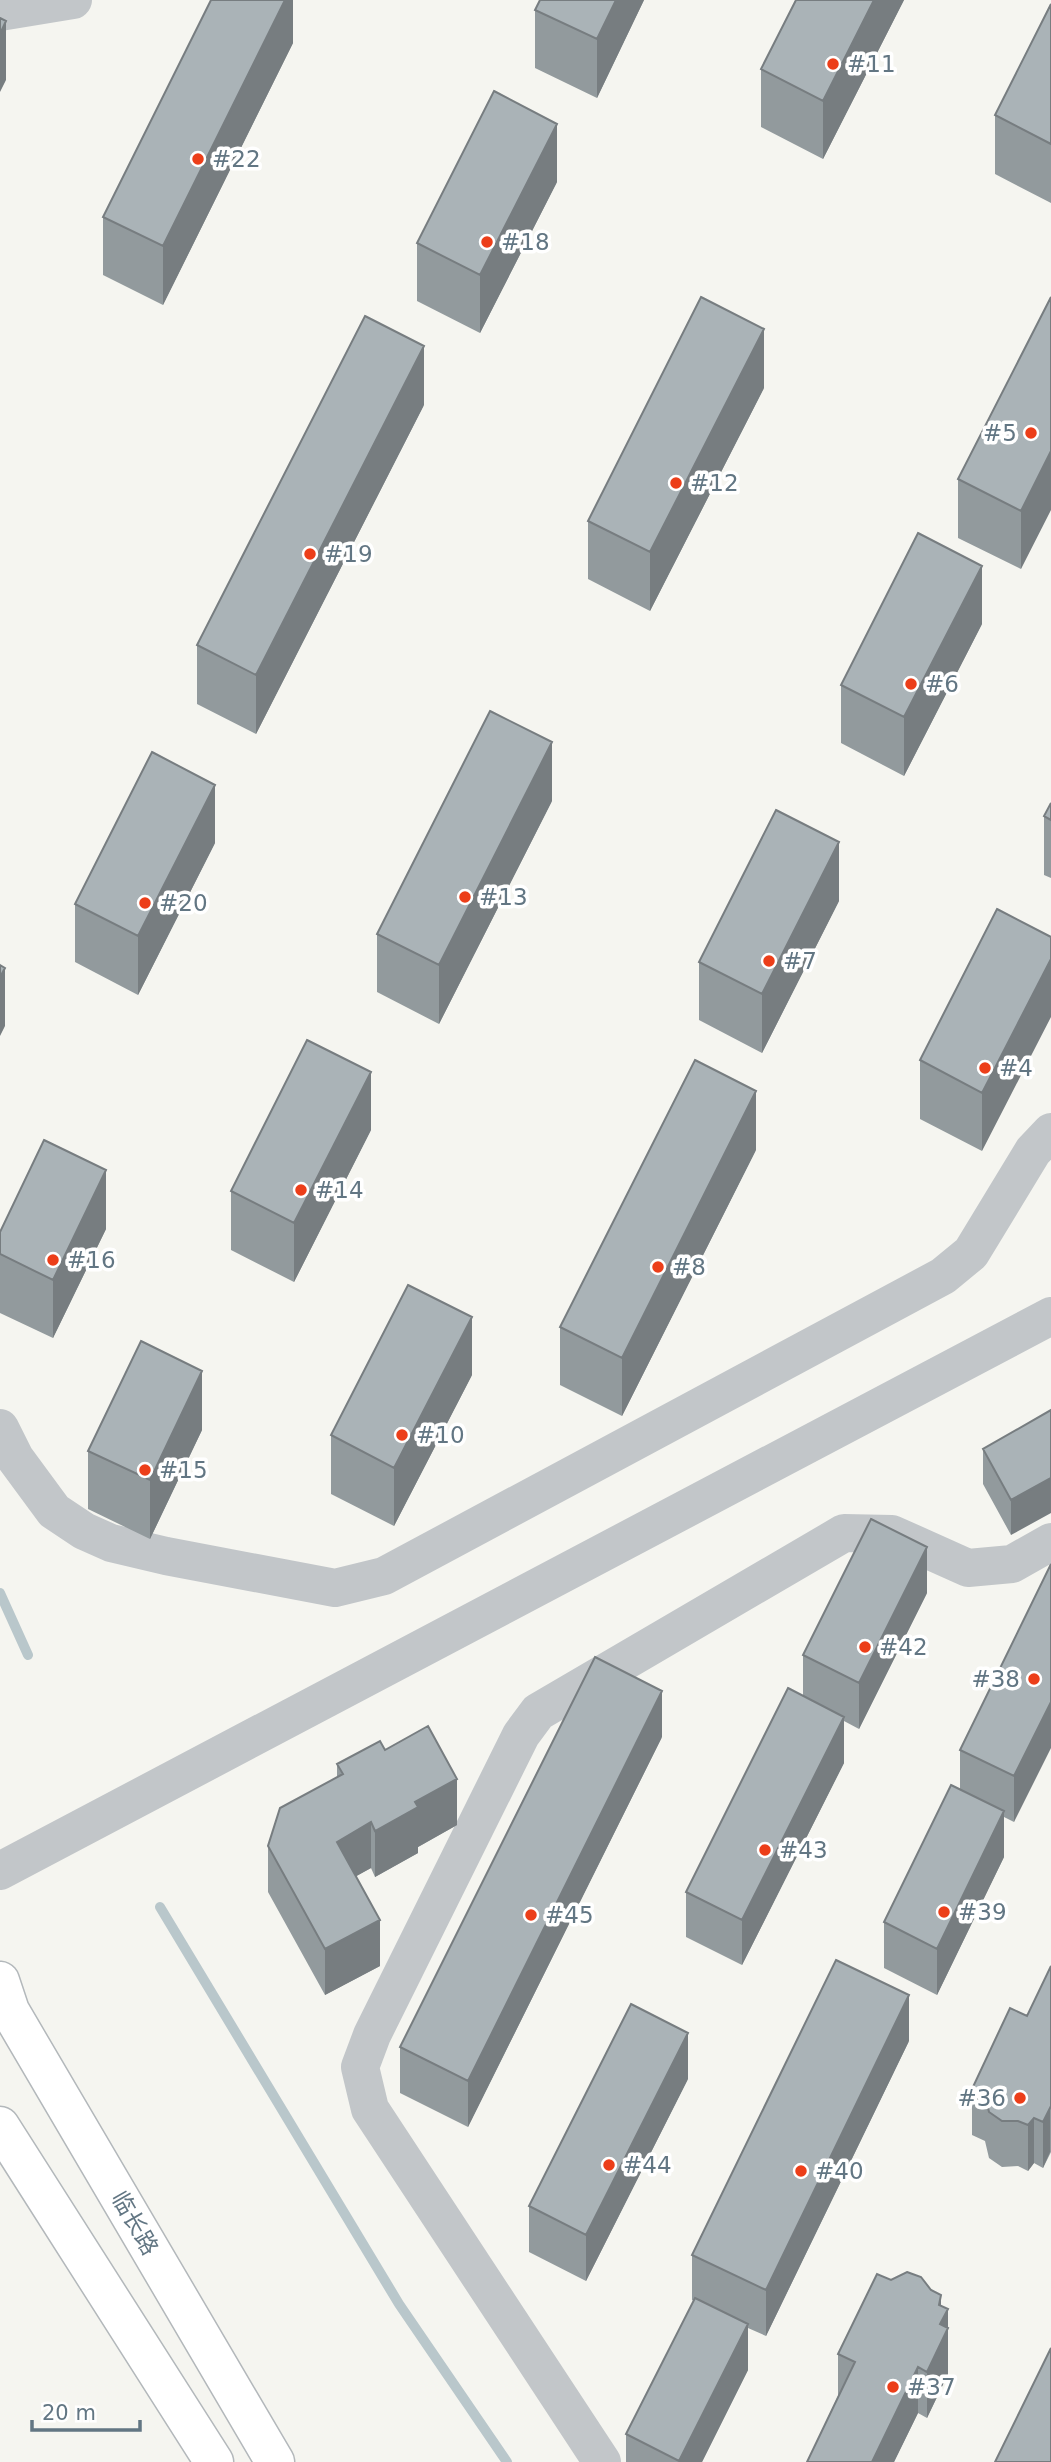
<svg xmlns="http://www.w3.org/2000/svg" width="1051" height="2462" viewBox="0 0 1051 2462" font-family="'DejaVu Sans','Noto Sans SC',sans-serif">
<rect width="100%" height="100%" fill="#f5f5f0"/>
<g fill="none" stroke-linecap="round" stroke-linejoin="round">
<path stroke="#b9c7cb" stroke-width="10" d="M0 1593 28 1655
M160 1907 399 2304 507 2462"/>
<g stroke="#b3b8bb" stroke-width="41">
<path id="major" d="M0 1981 10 2011 275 2462
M0 2126 214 2462"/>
</g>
<path stroke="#c2c6c9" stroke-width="38" d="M0 12 73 0
M0 1428 15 1458 54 1511 84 1531 111 1543 166 1556 335 1588 384 1576 943 1276 971 1253 1033 1151 1051 1132
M0 1871 1051 1316
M602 2462 370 2109 360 2067 372 2035 521 1735 538 1712 844 1533 892 1534 968 1568 1012 1564 1051 1542"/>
<use href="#major" stroke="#fff" stroke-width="38"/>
</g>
<path fill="#929a9d" d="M293 0V43L163 305 103 275V217Z
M540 0H644L597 98 535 68V10Z
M796 0H904L823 159 761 127V69Z
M1051 4V203L995 174V115Z
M557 182 480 333 417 301V243Z
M1051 297 1021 569 958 538V479Z
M764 388 650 611 588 579V521Z
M424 405 256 734 197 704V645Z
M982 624 904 776 841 743V685Z
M552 801 439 1024 377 992V934Z
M1051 803V878L1044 875V816Z
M215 843 138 995 75 962V904Z
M839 901 762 1053 699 1020V962Z
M997 909 982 1151 920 1119V1060Z
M371 1130 294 1282 231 1250V1191Z
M756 1150 622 1416 560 1385V1327Z
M106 1229 53 1338 0 1313V1232Z
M472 1375 394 1526 331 1494V1435Z
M1051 1410 1011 1535 983 1484V1449Z
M202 1430 150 1539 88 1509V1451Z
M1051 1564 1014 1822 1004 1817V1857L937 1995 884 1968V1922L960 1789V1750Z
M927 1593 859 1729 844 1721V1763L742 1965 686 1937V1892L803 1696V1655Z
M662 1737 468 2127 400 2093V2047Z
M337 1764 457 1825 418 1847V1853L375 1877 371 1868 356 1876 380 1966 325 1995 268 1892V1846L337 1777Z
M1051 1966V2152L1043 2168 1034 2163 1028 2171 1018 2166 1002 2167 989 2158 985 2141 972 2135V2089L1027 2016Z
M909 2041 766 2336 748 2328V2370L702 2462H626V2434L694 2301 692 2300V2255Z
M688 2079 586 2281 529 2252V2206Z
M891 2280 941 2306 948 2328V2374L927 2418 918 2413 894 2462H807L838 2396V2354Z"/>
<path fill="#777d80" d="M285 0H293V43L163 305V246Z
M616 0H644L597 98V39Z
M874 0H904L823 159V101Z
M6 21V80L0 92V34Z
M557 124V182L480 333V275Z
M764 329V388L650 611V552Z
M424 346V405L256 734V675Z
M1051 451V510L1021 569V511Z
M982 566V624L904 776V717Z
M552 742V801L439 1024V965Z
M215 785V843L138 995V936Z
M839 842V901L762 1053V994Z
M1051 959V1017L982 1151V1093Z
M5 968V1026L0 1036V977Z
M371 1072V1130L294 1282V1223Z
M756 1091V1150L622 1416V1358Z
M106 1170V1229L53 1338V1280Z
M472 1317V1375L394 1526V1468Z
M202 1371V1430L150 1539V1480Z
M1051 1478V1513L1011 1535V1500Z
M927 1547V1593L859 1729V1683Z
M662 1691V1737L468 2127V2081Z
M1051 1702V1748L1014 1822V1776Z
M844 1717V1763L742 1965V1920Z
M457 1779V1825L418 1847V1853L375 1877V1831L415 1802Z
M1004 1811V1857L937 1995V1949Z
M371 1822V1868L337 1887V1842Z
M380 1920V1966L325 1995V1949Z
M909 1995V2041L766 2336V2290Z
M688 2033V2079L586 2281V2235Z
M1050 2106V2152L1043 2168V2122Z
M1034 2118V2163L1028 2171V2125Z
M941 2295V2323L948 2309V2374L927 2418V2372Z
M748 2324V2370L702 2462H679Z
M918 2367V2413L894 2462H872Z"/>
<path fill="#aab3b7" stroke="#777d80" stroke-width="2" d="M211 0H285L163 246 103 217Z
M540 0H616L597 39 535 10Z
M796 0H874L823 101 761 69Z
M1051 4V144L995 115Z
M0 18 6 21 0 34Z
M494 91 557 124 480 275 417 243Z
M701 297 764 329 650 552 588 521Z
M1051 297V451L1021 511 958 479Z
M365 316 424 346 256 675 197 645Z
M918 533 982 566 904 717 841 685Z
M490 711 552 742 439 965 377 934Z
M152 752 215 785 138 936 75 904Z
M1051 803V820L1044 816Z
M776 810 839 842 762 994 699 962Z
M997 909 1051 937V959L982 1093 920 1060Z
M0 965 5 968 0 977Z
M307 1040 371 1072 294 1223 231 1191Z
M695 1060 756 1091 622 1358 560 1327Z
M44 1140 106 1170 53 1280 0 1254V1232Z
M408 1285 472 1317 394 1468 331 1435Z
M141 1341 202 1371 150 1480 88 1451Z
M1051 1410V1478L1011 1500 983 1449Z
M871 1519 927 1547 859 1683 803 1655Z
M1051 1564V1702L1014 1776 960 1750Z
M595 1657 662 1691 468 2081 400 2047Z
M788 1688 844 1717 742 1920 686 1892Z
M428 1726 457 1779 415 1802 418 1807 375 1831 371 1822 337 1842 380 1920 325 1949 268 1846 280 1808 343 1774 337 1764 380 1741 385 1750Z
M951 1785 1004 1811 937 1949 884 1922Z
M836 1960 909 1995 766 2290 692 2255Z
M1051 1966V2106L1043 2122 1034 2118 1028 2125 1018 2121H1002L989 2112 985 2095 972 2089 1010 2008 1027 2016Z
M631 2004 688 2033 586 2235 529 2206Z
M907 2272 921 2277 931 2290 941 2295 939 2305 948 2309 940 2324 948 2328 927 2372 918 2367 872 2462H807L855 2362 838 2354 877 2274 891 2280Z
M695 2298 748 2324 679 2461 626 2434Z
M1051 2348V2462H995Z"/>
<g fill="#ec3e19" stroke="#fff" stroke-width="2.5">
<circle cx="833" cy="64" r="7"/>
<circle cx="198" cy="159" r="7"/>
<circle cx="487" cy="242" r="7"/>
<circle cx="1031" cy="433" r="7"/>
<circle cx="676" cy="483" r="7"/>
<circle cx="310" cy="554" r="7"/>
<circle cx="911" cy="684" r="7"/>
<circle cx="465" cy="897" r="7"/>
<circle cx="145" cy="903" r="7"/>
<circle cx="769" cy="961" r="7"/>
<circle cx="985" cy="1068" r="7"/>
<circle cx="301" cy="1190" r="7"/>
<circle cx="53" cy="1260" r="7"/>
<circle cx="658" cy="1267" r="7"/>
<circle cx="402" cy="1435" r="7"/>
<circle cx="145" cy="1470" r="7"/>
<circle cx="865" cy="1647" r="7"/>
<circle cx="1034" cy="1679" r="7"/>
<circle cx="765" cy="1850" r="7"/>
<circle cx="944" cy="1912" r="7"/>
<circle cx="531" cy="1915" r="7"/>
<circle cx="1020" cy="2098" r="7"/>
<circle cx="609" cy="2165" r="7"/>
<circle cx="801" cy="2171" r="7"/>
<circle cx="893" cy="2387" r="7"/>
</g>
<g text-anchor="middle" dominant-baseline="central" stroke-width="7" stroke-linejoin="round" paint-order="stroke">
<g font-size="23" fill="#627683" stroke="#fff" text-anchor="start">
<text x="847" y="64">#11</text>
<text x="212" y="159">#22</text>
<text x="501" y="242">#18</text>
<text x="1017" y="433" text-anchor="end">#5</text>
<text x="690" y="483">#12</text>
<text x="324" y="554">#19</text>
<text x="925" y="684">#6</text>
<text x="479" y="897">#13</text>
<text x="159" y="903">#20</text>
<text x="783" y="961">#7</text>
<text x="999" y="1068">#4</text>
<text x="315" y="1190">#14</text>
<text x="67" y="1260">#16</text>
<text x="672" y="1267">#8</text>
<text x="416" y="1435">#10</text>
<text x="159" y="1470">#15</text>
<text x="879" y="1647">#42</text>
<text x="1020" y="1679" text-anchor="end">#38</text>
<text x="779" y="1850">#43</text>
<text x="958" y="1912">#39</text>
<text x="545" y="1915">#45</text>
<text x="1006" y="2098" text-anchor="end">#36</text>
<text x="623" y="2165">#44</text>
<text x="815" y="2171">#40</text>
<text x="907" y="2387">#37</text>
</g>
<g font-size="23" fill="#627683" stroke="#fff">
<text transform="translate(135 2223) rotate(60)">临长路</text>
</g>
</g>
<path d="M32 2420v10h108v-10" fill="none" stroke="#627683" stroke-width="3.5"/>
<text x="42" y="2420" font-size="21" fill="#627683" stroke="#ffffff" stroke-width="5" paint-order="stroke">20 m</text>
</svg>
